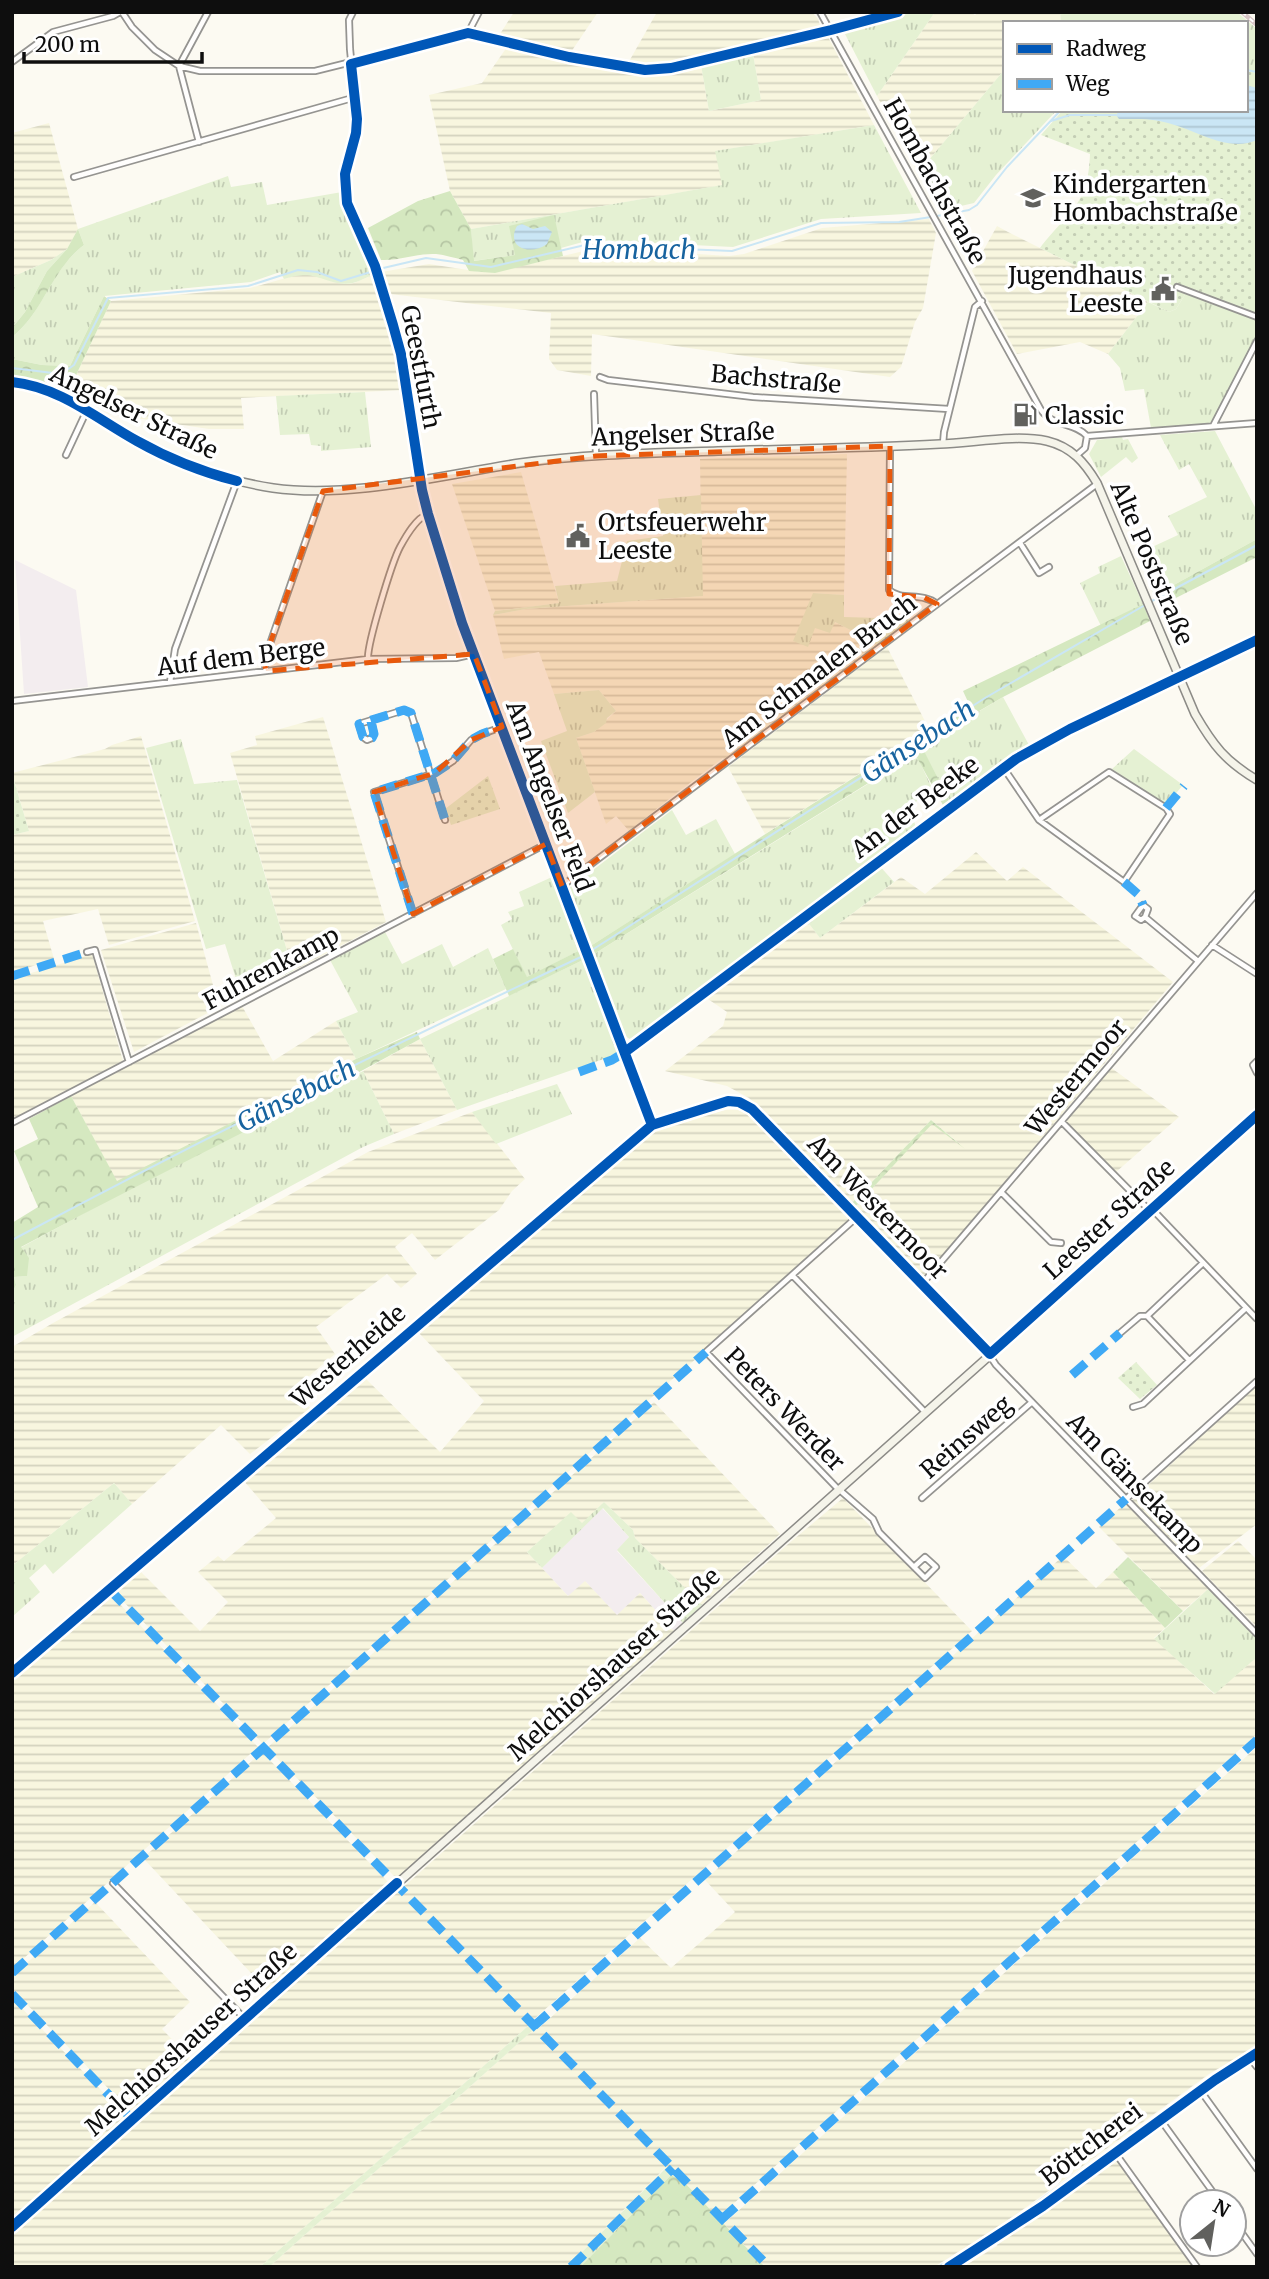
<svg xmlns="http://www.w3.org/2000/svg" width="1269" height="2279" viewBox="0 0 1269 2279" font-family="Merriweather,serif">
<defs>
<pattern id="farmland-rules" width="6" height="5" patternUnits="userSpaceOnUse" patternTransform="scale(1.75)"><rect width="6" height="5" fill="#f8f6df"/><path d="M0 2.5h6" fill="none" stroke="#d3d2be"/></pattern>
<pattern id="grass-tufts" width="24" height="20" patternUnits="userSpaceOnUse" patternTransform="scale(1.75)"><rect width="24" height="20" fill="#e5f1d3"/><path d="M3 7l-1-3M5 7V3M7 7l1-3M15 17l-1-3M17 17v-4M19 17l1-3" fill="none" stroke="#c3cdb4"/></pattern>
<pattern id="forest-crowns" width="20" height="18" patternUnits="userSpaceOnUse" patternTransform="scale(1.75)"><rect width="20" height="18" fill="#d5e8c0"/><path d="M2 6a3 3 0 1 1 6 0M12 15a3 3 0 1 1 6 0" fill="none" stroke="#b6c6a4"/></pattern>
<pattern id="park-dots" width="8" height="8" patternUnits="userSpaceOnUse" patternTransform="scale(1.75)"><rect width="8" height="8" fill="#e5f1d3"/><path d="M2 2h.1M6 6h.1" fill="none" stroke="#c3cdb4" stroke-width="1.8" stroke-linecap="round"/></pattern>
<pattern id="water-rules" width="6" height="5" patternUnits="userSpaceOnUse" patternTransform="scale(1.75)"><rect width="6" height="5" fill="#cae6f5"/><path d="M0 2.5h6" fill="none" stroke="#acc4d1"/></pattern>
</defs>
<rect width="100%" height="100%" fill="#fcfaf2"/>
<path fill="#f3edef" d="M15 560 76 590 88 687 24 694Z
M602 1508 629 1537 617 1551 683 1623 674 1631 640 1593 617 1616 586 1582 569 1597 542 1568Z"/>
<path fill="url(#farmland-rules)" d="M514 12H598L571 52 500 34Z
M657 12H812L818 19 821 28 671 66 627 65Z
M935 12H970L975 15 978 12H1060L1061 23H1005V69L918 173 877 96Z
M827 35 874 125 716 151 723 185 471 229 450 191 429 95 482 83 507 47 645 73 672 72 701 65 709 111 761 100 753 54Z
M49 123 78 229 67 249 51 260 12 277V133Z
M929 219 936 233 923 308 915 322 901 367 890 377 592 334 591 376 557 370 549 359 551 313 390 294 381 272 429 264 481 272H495L588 250 619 249 729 256 744 254 822 228Z
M997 226 1008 232 1148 302 1108 354 1080 342 1017 354 972 271Z
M300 274 313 275 346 284 354 283 373 275 396 352 403 390 241 398 244 429H209L109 414 69 390 111 301 250 288Z
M847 454 844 595 813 593 815 627 835 622 879 645 725 761 723 758 678 792 629 831 616 816 606 824 576 738 594 732 616 711 599 690 554 694 539 652 504 659 493 615 526 609 702 596 700 459Z
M521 472 559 603 495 611 452 484Z
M887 647 929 729 765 834 728 767Z
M323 717 386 922 293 971 230 753 257 745 255 736Z
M141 736 195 921 109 945 98 909 43 921 54 959 12 973V835L29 831 12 773 105 749 112 745Z
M976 852 1007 881 1023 867 1173 982 927 1275H920L854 1208 932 1123 961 1145 931 1120 851 1204 749 1098 727 1086 665 1071 723 1026 727 1012 702 995 806 920 820 938 901 877 925 894Z
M196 923 219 1007 134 1052 101 950Z
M92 954 123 1061 12 1119V979Z
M242 1006 273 1061 336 1021 356 1059 117 1182 71 1096Z
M420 1039 457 1110 394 1134 363 1071Z
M1110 1067 1179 1117 1116 1172 1065 1121Z
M726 1110H738L747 1114 850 1218 792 1275 651 1398 263 1744 114 1592 139 1570 200 1631 228 1602 198 1572 218 1556 224 1561 276 1518 243 1480 364 1377 440 1452 484 1401 418 1332 526 1237 657 1129 672 1123Z
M472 1112 525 1179 512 1191 499 1210 435 1260 412 1233 395 1247 417 1274 401 1288 387 1274 316 1327 335 1354 295 1388 310 1408 250 1454 221 1425 132 1504 114 1483 12 1566V1347L53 1323 368 1152Z
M1257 1385V1524L1199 1568 1131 1501Z
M654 1402 780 1534 702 1605 635 1538 633 1530 604 1502 582 1524 571 1513 527 1552 568 1596 585 1581 617 1615 640 1593 674 1631 396 1878 269 1750V1746Z
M843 1498 972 1631 533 2020 540 2027 640 1938 671 1968 735 1912 705 1880 1063 1556 1096 1588 1113 1572 1165 1628 1154 1638 1214 1694 1257 1657V1734L722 2214 728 2220 1257 1747V2046L1209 2074 1003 2224 934 2267H765L684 2182 671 2175 665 2168 567 2267H269L532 2031 528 2026 260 2267H12V2236L787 1545Z
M1127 1505 1208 1589 1183 1611 1099 1527 1122 1506Z
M1238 1541 1257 1560V1627L1202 1571Z
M111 1595 258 1747 12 1969V1680Z
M262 1752 390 1884 269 1992 143 1858Z
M95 1902 190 2002 162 2029 193 2061 132 2113 12 1989V1976Z
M12 1998 127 2117 12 2218Z
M1116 2160 1193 2267H963L997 2246 995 2240Z"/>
<path fill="url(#grass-tufts)" d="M914 12H935L877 96 845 34 849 30Z
M1060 12H1237L1257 29V73L1246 71V23H1061Z
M753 54 761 100 709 111 701 65Z
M1005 69V110H1057L996 175 974 203 939 211 918 173Z
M874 125 921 213 821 219 733 247 590 240 561 248 553 216 515 255 473 261 471 229 722 185 715 151Z
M228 176 231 187 262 182 267 205 342 192 345 210 373 275C364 278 355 284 346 284 318 282 317 269 284 279L280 272 251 282 104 296 70 366 42 365 12 359V337C44 312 50 271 84 245L78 229Z
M67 249 47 271 25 312 12 328V277L51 260Z
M1186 293 1257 320V336L1214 419 1207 425 1151 428 1144 389 1125 391 1120 368 1108 354 1148 302 1169 312 1176 309Z
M365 392 371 447 321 451V446L311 445 309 434 280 435 276 396Z
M1215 431 1257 511V539L1154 596 1137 554 1178 535 1168 516 1207 497 1189 464 1179 470 1160 435Z
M1122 437 1123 440 1128 439 1138 458 1132 463 1126 457 1101 477 1089 454 1097 440Z
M701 495 703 596 526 609 493 615 495 611 559 603 555 586 617 581 627 541 663 536 658 499Z
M1121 556 1143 604 1101 626 1080 583 1100 573 1098 567Z
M813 593 844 595V617L913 619 879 645 835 622 830 633 815 628 808 647 793 641Z
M599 690 616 711 607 718 606 723 594 732 576 738 595 792 568 813 541 741 567 731 554 694Z
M1003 697 1029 745 950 802 921 746Z
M181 739 194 784 237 780 293 971 241 995 225 944 206 949 146 748Z
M1134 749 1183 785 1166 805 1112 769Z
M916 754 932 788 918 799 911 810 916 828 633 1037 630 1039 623 1035 594 954Z
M672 810 686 835 716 819 735 854 589 947 568 889Z
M878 864 894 882 820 938 806 920Z
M552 877 578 951 527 978 501 925 512 919 508 912 524 906 519 892Z
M384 930 402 964 442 944 453 967 488 948 506 989 356 1059 336 1021 358 1012 330 960Z
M583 960 618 1054 457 1110 420 1039Z
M363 1071 394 1134 363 1147 12 1337V1293L16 1285 14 1277 27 1276 20 1248 123 1192Z
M557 1084 572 1114 496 1144 472 1112Z
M114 1483 132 1504 53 1574 45 1564 29 1578 40 1592 12 1617V1566Z
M604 1502 633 1530 635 1538 702 1605 683 1623 617 1550 629 1537 603 1508 542 1568 527 1552 571 1512 582 1523Z
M1208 1589 1257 1639V1657L1215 1694 1154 1639Z
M528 2026 532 2031 269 2267H260Z
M666 2168 671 2175 580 2267H567Z"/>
<path fill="url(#forest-crowns)" d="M450 191 471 229 474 261 515 255 509 226 554 215 563 256 495 273 469 271 463 260C455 258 445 255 436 254 417 253 400 261 381 260L368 228 418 201Z
M78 229 84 245C51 270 44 312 12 337V328L25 312 47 271 67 249Z
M104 296 111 301 69 390 12 377V359L42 365 70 366Z
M1257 539V557L1158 607 1154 596Z
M1143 604 1150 621 1003 697 921 745 950 802 944 807 915 754 594 954 589 947 969 704 963 691Z
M513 949 527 977 578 951 583 960 509 996 493 959Z
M417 1032 420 1039C289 1112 153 1176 21 1247L29 1258 27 1276 14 1277 16 1285 12 1293V1223L38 1207 14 1151 38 1139 29 1119 71 1096 117 1181 356 1059Z
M931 1120 965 1149 932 1124 854 1208 851 1204Z
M1128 1557 1183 1611 1165 1628 1113 1572Z
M671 2175 684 2182 765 2267H580Z"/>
<path fill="url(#park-dots)" d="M1246 71 1257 73V320L1186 293 1176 309 1169 312 1040 248C1069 210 1088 207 1090 154L1041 135 1062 111 1246 110Z
M12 774 29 831 12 835Z
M488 776 500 809 451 825 445 809Z
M1136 1362 1157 1385 1140 1399 1118 1378Z"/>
<path fill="url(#water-rules)" d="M1246 85 1257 88V140C1228 153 1196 130 1168 123 1152 118 1135 119 1119 119L1116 115 1120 110H1246Z
M522 224 533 229 545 226 552 232 547 244C531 256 505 248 517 226Z"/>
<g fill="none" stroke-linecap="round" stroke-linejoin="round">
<path stroke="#cae6f5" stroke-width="2" d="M1246 70 1257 72
M1051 121 1070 115H1116
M937 216 969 210 977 205 1007 167 1061 110
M379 269 426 258 491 267 585 245 732 251 821 223 899 222 931 217
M12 368 61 374 74 365 108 298 248 286 298 270 317 272 341 281 374 271
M1150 602 1257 545
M589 952 985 698 1145 605
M12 1240C200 1140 390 1046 583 956
M938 2267 1012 2220 1210 2077 1257 2049"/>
<g stroke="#959491" stroke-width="8">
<path id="street" d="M122 12 132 27 155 50 179 66 200 71H315L468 33 569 57 622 66 645 70 671 68 831 30 898 12
M353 12 349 20 350 49 357 119 356 133 345 174 347 203 375 266 393 325 401 354 422 490 428 514 462 623 652 1125
M820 12 1041 410C1053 427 1074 422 1087 436L1085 448 1077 455
M468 33 479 12
M12 62 53 32 113 16 120 12
M199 142 179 66 208 12
M74 177 356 97
M1177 287 1257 317
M600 377 608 380 753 397 949 409
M594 394 596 456
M1213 426 1257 341
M1087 436 1257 423
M943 444 944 432 975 307 982 301
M890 446 889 590C901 601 923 592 937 604
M66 455 87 410
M1020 543 1039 573 1049 567
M368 659C367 644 392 562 400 547 406 536 416 518 428 514
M266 671 264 661 323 491
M170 682 175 649 237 481
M12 701 368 659 456 658 474 654
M371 721 374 734 372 738 367 740 363 737 359 724 404 710 411 713 445 820
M1003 767 1039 820 1124 882 1170 814 1166 808 1109 772 1039 820
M562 886 1097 484
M413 914 374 792 435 773 453 761 471 740 482 734 502 727
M1145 917 1141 920 1135 916 1143 905 1148 909 1145 917 1198 961
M1212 945 1257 974
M87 952 95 950 97 957 129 1062
M625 1052 1016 759 1070 729 1257 640
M1257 1061 1253 1065 1257 1073
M1062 1122 1150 1211
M12 1123 546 844
M1002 1193 1051 1242 1061 1243
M1153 1210 1257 1319
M793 1276 925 1412
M922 1284 1257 893
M1120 1333 1140 1316H1147
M1189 1360 1147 1316 1203 1263
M1133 1407 1143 1404 1246 1308
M841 1488 842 1492 873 1519 879 1532 925 1578 936 1567 925 1557 914 1567
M838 1489 706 1352 858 1216
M922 1498 1032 1402
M1126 1499 1257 1381
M12 1673 652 1125 728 1101 739 1102 752 1109 982 1344 996 1365 1032 1402 1257 1634
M113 1883 245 2019
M1250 2058 1257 2067
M1200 2090 1257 2169
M1160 2119 1220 2202
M1116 2154 1197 2267
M1234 2222 1257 2254
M949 2267 1043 2206 1215 2080 1257 2053"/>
</g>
<g stroke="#8c8b87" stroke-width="10">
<path id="secondary" d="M12 382C59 387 95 417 134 440 177 465 223 480 273 488 350 499 442 475 520 463 585 454 653 453 718 451 792 449 866 448 940 444 972 443 1016 434 1047 441 1072 447 1085 463 1097 483L1195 714C1213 745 1225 761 1257 780
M12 2227 1062 1291 1257 1115"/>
</g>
<use href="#street" stroke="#fffefd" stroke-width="4.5"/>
<use href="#secondary" stroke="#f5f4ea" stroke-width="7"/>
<g stroke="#d7c5c5" stroke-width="4.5">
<path id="rail" d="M1242 12 1257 25"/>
</g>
<use href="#rail" stroke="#fff" stroke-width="2" stroke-dasharray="5" stroke-linecap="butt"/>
<path stroke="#3fa9f5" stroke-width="9" stroke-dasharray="18 9" stroke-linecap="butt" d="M371 721 374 734 372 738 367 740 363 737 359 724 404 710 411 713 445 820
M1166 808 1184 786
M1124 882 1139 895 1143 905
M413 914 374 792 435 773 453 761 471 740 482 734 502 727
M12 976 87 952
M579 1072 612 1060 625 1052
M1072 1375 1120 1333
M110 1590 769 2267
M12 1973 706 1352
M12 1994 132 2119
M534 2026 1126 1499
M722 2219 1257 1740
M571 2267 673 2168"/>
<g stroke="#fff" stroke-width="15">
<path id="cycleway" d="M12 382C60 387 97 419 137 441 169 459 202 472 237 481
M625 1052 1016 759 1070 729 1257 640
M652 1125 462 623 428 514 422 490 401 354 393 325 375 266 347 203 345 174 356 133 357 119 351 64 468 33 569 57 622 66 645 70 671 68 831 30 898 12
M12 1673 652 1125 728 1101 739 1102 752 1109 990 1354 1257 1115
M12 2227 397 1883
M949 2267 1043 2206 1215 2080 1257 2053"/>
</g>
<use href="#cycleway" stroke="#0057b8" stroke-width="10"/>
</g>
<path fill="#e8590c" fill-opacity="0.2" stroke="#e8590c" stroke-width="5" stroke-dasharray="14 9" stroke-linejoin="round" d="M890 446 889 594 923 597 937 604 562 886 546 844 413 914 374 792 435 773 471 740 502 727 474 654 266 671 264 661 323 491 596 456Z"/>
<defs>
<g id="school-bare" transform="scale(1.89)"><path d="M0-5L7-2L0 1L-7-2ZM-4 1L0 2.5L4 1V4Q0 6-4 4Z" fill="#61615e" stroke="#fff" stroke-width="2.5" paint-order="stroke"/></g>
<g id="civic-bare" transform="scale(1.89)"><path d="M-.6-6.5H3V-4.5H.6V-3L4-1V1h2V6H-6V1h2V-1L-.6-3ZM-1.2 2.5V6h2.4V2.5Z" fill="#61615e" stroke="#fff" stroke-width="2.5" paint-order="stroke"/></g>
<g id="fuel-bare" transform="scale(1.89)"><path d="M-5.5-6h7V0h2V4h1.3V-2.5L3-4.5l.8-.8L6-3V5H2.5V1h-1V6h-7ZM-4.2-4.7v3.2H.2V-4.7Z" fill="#61615e" stroke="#fff" stroke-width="2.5" paint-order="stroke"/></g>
</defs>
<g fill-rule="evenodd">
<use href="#school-bare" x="1033" y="198"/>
<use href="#civic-bare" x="1163" y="289"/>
<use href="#fuel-bare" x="1025" y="415"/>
<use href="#civic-bare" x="578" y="536"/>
</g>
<g text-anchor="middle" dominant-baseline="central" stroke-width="7" stroke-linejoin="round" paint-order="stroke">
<g font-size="24" fill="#0e0e0e" stroke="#fff">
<text transform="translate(935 181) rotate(61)">Hombachstraße</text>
<text transform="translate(421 367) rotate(79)">Geestfurth</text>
<text transform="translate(776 379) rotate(5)">Bachstraße</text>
<text transform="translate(134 412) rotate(26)">Angelser Straße</text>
<text transform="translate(683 434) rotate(-2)">Angelser Straße</text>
<text transform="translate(1152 563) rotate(67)">Alte Poststraße</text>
<text transform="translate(241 657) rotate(-7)">Auf dem Berge</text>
<text transform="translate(819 671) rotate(-37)">Am Schmalen Bruch</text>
<text transform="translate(550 796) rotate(69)">Am Angelser Feld</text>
<text transform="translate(915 807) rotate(-37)">An der Beeke</text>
<text transform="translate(271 968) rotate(-28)">Fuhrenkamp</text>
<text transform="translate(1076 1077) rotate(-50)">Westermoor</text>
<text transform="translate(878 1207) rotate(46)">Am Westermoor</text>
<text transform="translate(1109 1219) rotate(-42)">Leester Straße</text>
<text transform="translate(348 1356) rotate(-41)">Westerheide</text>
<text transform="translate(785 1409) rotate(46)">Peters Werder</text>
<text transform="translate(966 1437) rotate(-41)">Reinsweg</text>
<text transform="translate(1135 1483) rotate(46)">Am Gänsekamp</text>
<text transform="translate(614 1664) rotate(-42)">Melchiorshauser Straße</text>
<text transform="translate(191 2039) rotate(-42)">Melchiorshauser Straße</text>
<text transform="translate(1091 2144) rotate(-37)">Böttcherei</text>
</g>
<g font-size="24" fill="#0e0e0e" stroke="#fff" text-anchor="start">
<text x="1053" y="184">Kindergarten<tspan x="1053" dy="28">Hombachstraße</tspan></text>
<text x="1143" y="275" text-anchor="end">Jugendhaus<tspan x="1143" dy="28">Leeste</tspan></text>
<text x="1045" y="415">Classic</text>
<text x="598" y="522">Ortsfeuerwehr<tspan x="598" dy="28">Leeste</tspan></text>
</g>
<g font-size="26" font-style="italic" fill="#17639f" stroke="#fff">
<text x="639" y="249">Hombach</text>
<text transform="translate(918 741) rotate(-33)">Gänsebach</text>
<text transform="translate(296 1095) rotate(-27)">Gänsebach</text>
</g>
</g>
<rect width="1269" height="2279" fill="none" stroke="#0e0e0e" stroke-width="28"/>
<rect x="1003" y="21" width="245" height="91" fill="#ffffff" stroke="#9f9f9f" stroke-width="2"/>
<rect x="1017" y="44" width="35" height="10" fill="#0057b8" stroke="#9f9f9f" stroke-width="2"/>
<text x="1066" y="56" font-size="21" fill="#0e0e0e">Radweg</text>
<rect x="1017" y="79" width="35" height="10" fill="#3fa9f5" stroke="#9f9f9f" stroke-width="2"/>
<text x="1066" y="91" font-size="21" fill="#0e0e0e">Weg</text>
<g transform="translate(1213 2223) rotate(30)"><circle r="33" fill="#ffffff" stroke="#9f9f9f" stroke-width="2"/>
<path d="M0-5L12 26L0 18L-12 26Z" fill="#61615e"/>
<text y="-10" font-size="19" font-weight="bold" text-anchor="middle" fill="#0e0e0e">N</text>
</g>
<path d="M24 52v10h178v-10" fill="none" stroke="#0e0e0e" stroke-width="3.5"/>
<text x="35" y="52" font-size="21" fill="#0e0e0e" stroke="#ffffff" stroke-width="5" paint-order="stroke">200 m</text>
</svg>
